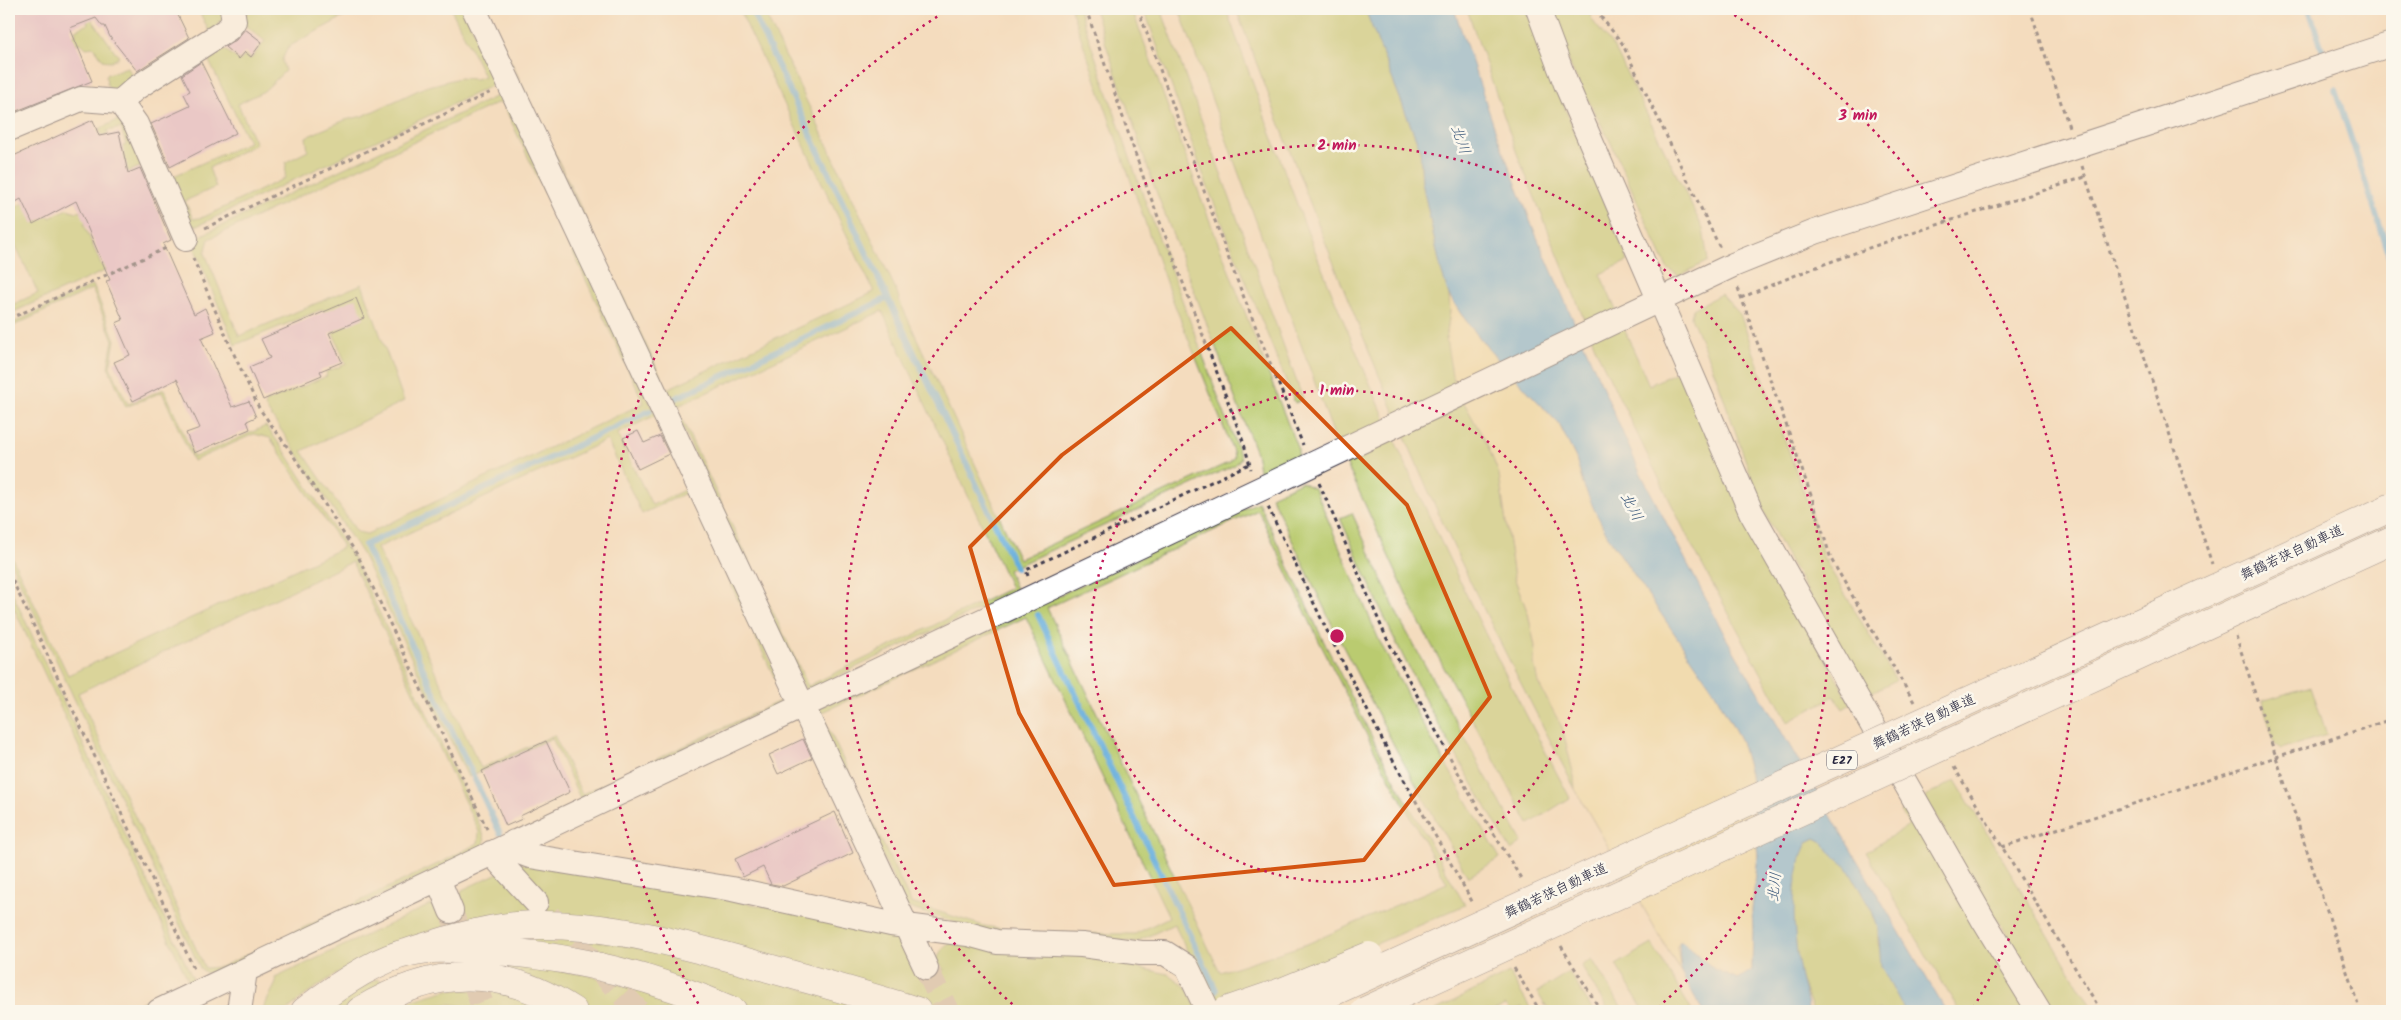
<svg xmlns="http://www.w3.org/2000/svg" width="2401" height="1020" viewBox="0 0 2401 1020" font-family="Kalam,'Klee One',sans-serif">
<rect width="100%" height="100%" fill="#fbf7ec"/>
<filter id="ink" filterUnits="userSpaceOnUse"><feTurbulence type="fractalNoise" baseFrequency=".02" numOctaves="2"/><feDisplacementMap in="SourceGraphic" scale="10" xChannelSelector="R" yChannelSelector="G"/><feConvolveMatrix kernelMatrix="1 2 1 2 8 2 1 2 1" color-interpolation-filters="sRGB"/></filter>
<filter id="wash" filterUnits="userSpaceOnUse"><feTurbulence type="fractalNoise" baseFrequency=".0096" numOctaves="4" result="noise"/><feDisplacementMap in="SourceGraphic" scale="20" xChannelSelector="R" yChannelSelector="G"/><feGaussianBlur stdDeviation="1.12" result="paint"/><feColorMatrix in="noise" values="0 0 0 0 0 0 0 0 0 0 0 0 0 0 0 0 0 1.4 0 .05"/><feComposite in="paint" operator="in"/></filter>
<g filter="url(#wash)">
<rect width="100%" height="100%" fill="#f4dcbe"/>
<path fill="#bacb6f" stroke="#6e7655" fill-rule="evenodd" d="M198 9H229L211 35Z
M251 9H358L288 47 282 60 285 71 264 91 238 104 256 144 209 168 216 187 185 201 193 219 204 217 285 178 286 162 308 151 306 137 345 120 363 116 425 87 459 78 476 79 484 76 451 9H464L495 80 491 86 197 226 189 225 167 179 249 142 204 51 217 44 240 61 245 55 251 59 265 41 240 21Z
M486 9 667 389 874 292 739 9H763L897 292 900 302 1019 559 1230 462 1234 457 1233 451 1168 288 1071 9H1079L1140 187 1241 458 1235 465 1008 570 1017 591 806 691ZM882 311 1011 588 808 686 676 407Z
M1094 9H1132L1199 193 1298 450V458L1260 475 1256 453 1153 183Z
M1144 9H1161L1303 399 1295 403 1208 188Z
M1179 9H1226C1253 82 1278 156 1306 228 1383 424 1471 614 1570 798L1529 824 1417 618 1336 441Z
M1236 9H1365L1420 149 1422 182 1441 270 1449 295 1450 312 1446 339 1462 399 1487 444 1499 474 1514 577 1528 613 1535 646 1534 663 1562 727 1574 776 1575 789C1522 685 1467 581 1421 474 1354 321 1295 165 1236 9Z
M1467 9H1527L1553 79 1628 261 1600 274 1649 385 1677 372 1744 515 1851 704 1843 709 1834 696 1788 722 1693 548 1598 354 1516 151Z
M1548 9H1588L1592 20 1615 49 1703 229 1708 261 1679 276 1667 268 1610 141 1570 66Z
M88 14 119 57 111 62 103 60 94 47 86 48 81 43 74 44 72 38 76 34 75 30 88 24 85 15Z
M127 67 137 82 115 97 107 85 106 75Z
M497 96 504 97 656 415 617 434 652 505 691 487 788 699 580 798 552 738 468 777 362 554 295 450 265 407 266 402 327 376 326 372 346 364 323 309 235 345 194 247 197 240 204 234ZM497 103 503 104 644 403 367 534 357 532 302 451 404 401 362 284 239 336 205 253 209 239ZM607 440 642 514 688 492 783 696 780 701 582 794 554 735 481 768 377 548Z
M120 119 147 164 123 174 114 150 126 145 121 128 107 131 110 140 104 141 99 129Z
M38 196 50 218 67 209 77 212 85 210 93 220 84 224 101 265 127 255 129 260 9 314V306L38 293 15 244 9 246V210Z
M93 285 115 340 110 367 128 404 164 389 194 457 266 426 286 453 354 559 482 830 485 841 483 847 222 971 207 973 201 970 9 559V551L68 675 342 548V545L270 438 254 434 193 461 162 392 126 407 108 367 113 340 92 289 9 328V325ZM352 562 479 832 478 843 444 861 221 967 205 968 78 693Z
M1721 294 1740 314 1811 513 1823 557 1896 680 1866 695 1783 549 1761 505 1716 376 1691 317 1693 309Z
M1301 482 1315 489 1379 640 1417 714 1500 858 1468 877 1397 751 1336 633 1271 496Z
M1258 502 1323 640 1383 759 1465 905 1374 945 1214 1005 1174 924 1136 942 982 931 906 907 815 710ZM1258 510 1319 641 1380 761 1447 883 1307 944 1220 972 1047 608ZM1026 617 1169 917 1135 934 1032 933 984 926 911 903 821 713Z
M1352 513 1399 618 1522 842 1511 850 1429 708 1392 634 1340 518Z
M9 586 193 979 191 984 133 1011H122L188 980 9 598Z
M2311 686 2327 735 2281 749 2275 744 2262 701Z
M1955 780 2094 1011H2049L2047 1008 2034 977 2010 937 1984 902 1925 797Z
M1910 806 2029 1011H1959L1866 852 1909 825 1901 812Z
M1815 838 1823 842 1831 854 1847 867 1872 911 1878 928V944L1888 978 1894 986 1905 1011H1813C1809 999 1803 987 1800 975 1791 934 1789 880 1807 842Z
M519 863 899 930 906 945 913 971 945 969 937 962C939 950 945 945 956 941L1064 952 1168 974 1186 987 1198 1011H950L914 1000 481 919C409 932 342 963 286 1011H262L276 983 275 978 430 905 457 911 462 890Z
M536 937C653 939 767 980 878 1011H760L720 994 535 944 532 940Z
M1652 944 1692 1011H1644L1616 965Z
M1592 959 1624 1011H1609L1581 966Z
M496 962 588 975 706 1011H590L582 1005 495 968Z
M1569 972 1593 1011H1549L1537 992Z
M1509 973 1532 1011H1525L1522 1007 1512 1011 1506 1005 1493 1011H1434Z
M377 979 382 982C380 985 347 1008 342 1010 337 1013 328 1011 322 1011L359 987Z
M451 989 502 992 550 1011H494L449 1004 403 1009 398 1007 399 1004Z"/>
<path fill="#eeda9e" stroke="#887e6c" d="M1449 295 1461 314 1490 351 1559 424 1576 458 1583 484 1609 538 1714 691 1741 741 1750 774 1758 856 1752 910 1753 930 1752 971 1738 979 1714 969 1683 942 1677 946 1681 973 1575 789 1574 776 1562 727 1538 683 1534 663 1535 646 1528 613 1514 577 1499 474 1487 444 1462 399 1452 375 1446 339 1450 312Z"/>
<path fill="#66aedd" stroke="#44688c" d="M1365 9H1454L1498 138 1536 235 1639 470 1725 636 1946 1011H1905L1881 966 1878 928 1872 911 1847 867 1831 854 1823 842 1815 838 1807 842C1789 882 1793 931 1800 973 1802 986 1808 998 1808 1011H1703L1681 973 1679 942H1683L1714 969 1738 979 1752 970 1753 930 1752 910 1758 856 1750 774 1741 741 1714 691 1609 538 1594 509 1583 484 1576 458 1559 424 1490 351 1461 314 1449 295 1441 270 1422 182 1420 149Z"/>
<g fill="none" stroke-linecap="round" stroke-linejoin="round">
<path stroke="#66aedd" stroke-width="6" d="M751 9 1016 568
M2309 9 2323 52
M2335 89 2392 263
M674 399 888 298
M1038 615 1216 990
M500 833 365 545 650 411"/>
</g>
<g id="blocks">
<path fill="#deafd0" d="M9 9H175L189 38 137 71 110 37 105 26H102L96 18 70 28 92 81 9 114Z
M245 29 262 42 251 57 245 52 239 59 225 47 236 40Z
M201 62 236 133 170 167 151 124 190 106 184 94 190 91 182 75Z
M93 120 99 136 119 132 128 173 140 168 171 240 163 244 194 314 205 308 215 332 201 338 232 407 249 401 256 417 247 421 250 429 194 453 186 433 200 428 177 379 133 401 114 362 130 355 116 323 123 320 106 281 110 280 76 201 33 224 21 199 9 206V158Z
M356 298 364 318 329 333 342 362 320 371 322 375 263 400 249 367 270 358 261 339Z
M638 431 644 443 660 436 669 454 638 469 623 438Z
M803 739 812 758 778 774 769 755Z
M546 741 570 792 520 816 522 819 506 826 482 771Z
M835 812 853 853 783 886 771 884 763 867 743 877 735 859Z"/>
</g>
</g>
<g filter="url(#ink)">
<use href="#blocks" fill-opacity="0" stroke="#423e4f" stroke-width="1"/>
<g fill="none" stroke-linecap="round" stroke-linejoin="round">
<path stroke="#cab7a4" stroke-width="24" stroke-dasharray="24 12" stroke-linecap="butt" d="M451 911 484 1011
M549 916 638 1011
M926 968 947 1011"/>
<g stroke="#423e4f" stroke-width="26">
<path id="minor" d="M474 9 926 968
M1538 9 1566 84 1751 512 1984 921 2039 1011
M120 102 136 88 228 29 234 21 232 9
M9 129 81 99 120 102 136 124 186 239
M514 842 522 853 530 856 732 889 891 924 968 934 997 942 1082 945 1141 953H1165L1187 967 1208 1011
M491 853 536 902
M438 879 451 911
M159 1011 1733 265 1815 232 2392 44
M239 1011 245 971"/>
</g>
<g stroke="#423e4f" stroke-width="29">
<path id="highway" d="M409 952C444 941 480 930 516 926 589 920 662 939 732 958 794 975 856 992 917 1011
M305 1011C333 989 375 959 410 952 433 947 456 949 479 950 566 954 653 976 733 1011
M360 1011C433 967 500 963 573 1011"/>
</g>
<path stroke="#423e4f" stroke-width="3" stroke-dasharray="4 4" stroke-linecap="butt" d="M1086 9 1146 185 1244 444 1251 469
M1138 9 1231 265 1303 445
M1598 9 1601 17 1622 43 1720 248
M2030 9 2069 127
M2082 166 2212 564
M205 228 491 92
M193 258 232 350 259 408 291 452 358 556 488 831
M1738 288 1813 501 1831 559 1914 702
M1741 298C1852 249 1970 215 2085 177
M9 319 166 248
M1319 483 1386 637 1468 791 1522 880
M1268 507 1330 637 1390 755 1473 903
M9 573 195 971
M1028 576 1026 570 1249 464
M2236 636 2360 1011
M1954 767 2101 1011
M2002 847 2392 719
M1561 946 1601 1011
M1514 968 1540 1011"/>
<use href="#minor" stroke="#fff" stroke-width="24"/>
<use href="#highway" stroke="#fff" stroke-width="28"/>
<g stroke="#423e4f" stroke-width="29" stroke-linecap="butt">
<path id="highway-bridge" d="M1226 1011 1284 991 1369 956
M1291 1011 2392 507
M1365 1011 2392 540"/>
</g>
<use href="#highway-bridge" stroke="#fff" stroke-width="28"/>
</g>
</g>
<path d="M0 0H2401V1020H0ZM1231 328 1407 505 1490 697 1364 860 1114 885 1019 713 970 547 1062 455Z" fill="#f4dcbe" fill-opacity=".55" fill-rule="evenodd"/>
<path fill="none" stroke="#d45411" stroke-width="4" stroke-linejoin="round" d="M1231 328 1407 505 1490 697 1364 860 1114 885 1019 713 970 547 1062 455Z"/>
<g fill="none" stroke="#c2185b" stroke-width="2.5" stroke-dasharray="2.5 5">
<circle cx="1337" cy="636" r="246"/>
<path d="M1018 1009A491 491 0 1 1 1656 1009"/>
<path d="M702 1010A737 737 0 0 1 946 11M1728 11A737 737 0 0 1 1972 1010"/>
</g>
<g text-anchor="middle" dominant-baseline="central" stroke-width="5" stroke-linejoin="round" paint-order="stroke">
<rect fill="#fbf7ec" stroke="#636270" stroke-width="1" x="1827" y="750.5" width="30" height="19" rx="4"/>
<g font-size="12" font-weight="bold" fill="#22223b">
<text x="1842" y="760">E27</text>
</g>
<g font-size="14" fill="#22223b" stroke="#fbf7ec">
<text transform="translate(2292 553) rotate(-25)">舞鶴若狭自動車道</text>
<text transform="translate(1924 722) rotate(-25)">舞鶴若狭自動車道</text>
<text transform="translate(1556 891) rotate(-25)">舞鶴若狭自動車道</text>
</g>
<g font-size="15" font-style="italic" fill="#3d5a7c" stroke="#fbf7ec">
<text transform="translate(1460 140) rotate(71)">北川</text>
<text transform="translate(1631 507) rotate(62)">北川</text>
<text transform="translate(1775 887) rotate(-84)">北川</text>
</g>
</g>
<circle cx="1337" cy="636" r="8" fill="#c2185b" stroke="#fbf7ec" stroke-width="2.5"/>
<g font-size="15" text-anchor="middle" font-weight="bold" fill="#c2185b" stroke="#fbf7ec" stroke-width="5" stroke-linejoin="round" paint-order="stroke">
<text x="1858" y="120">3 min</text>
<text x="1337" y="150">2 min</text>
<text x="1337" y="395">1 min</text>
</g>
<rect width="2401" height="1020" fill="none" stroke="#fbf7ec" stroke-width="30"/>
</svg>
